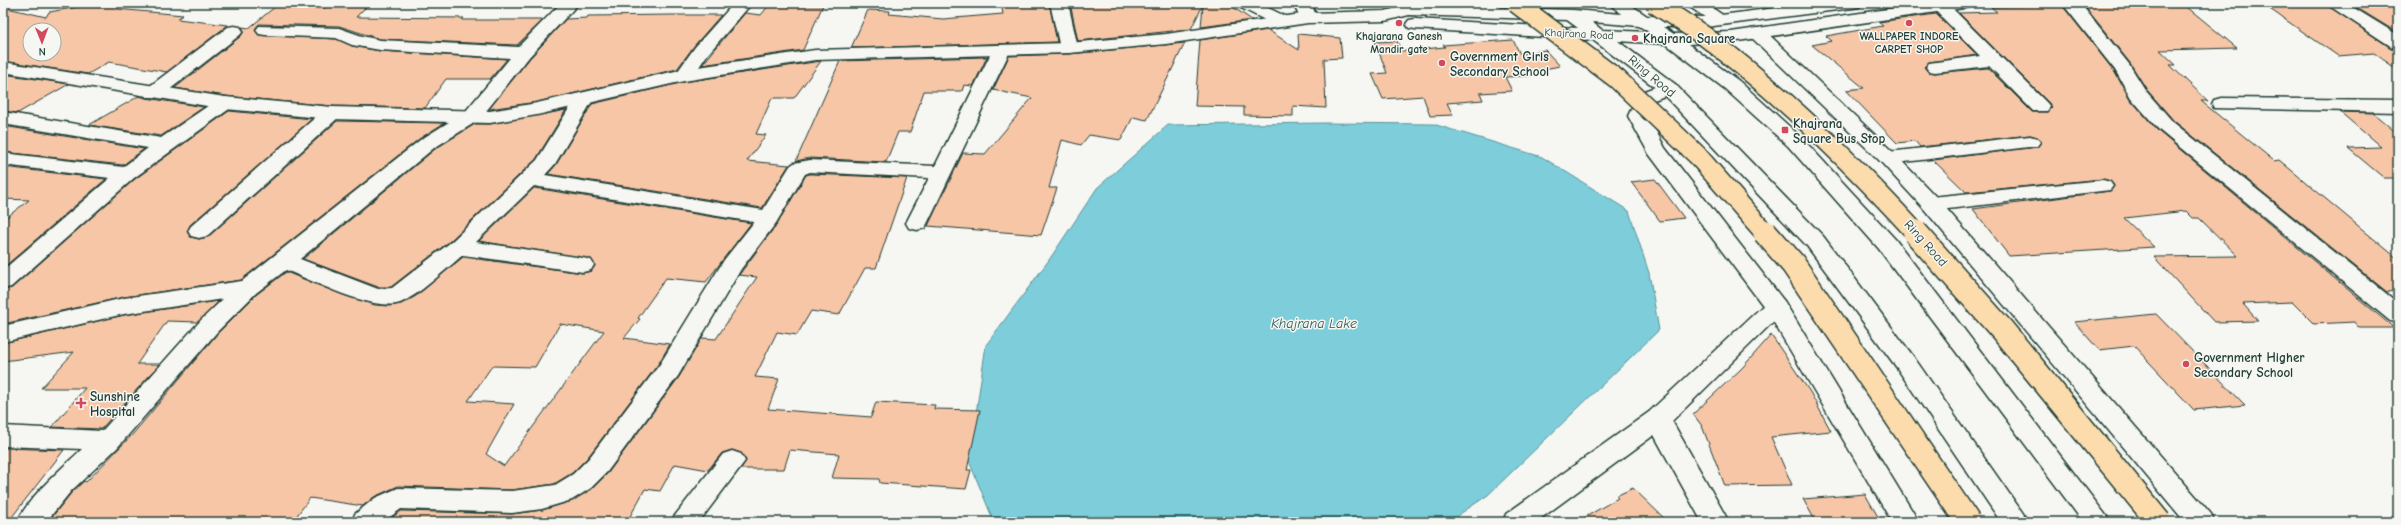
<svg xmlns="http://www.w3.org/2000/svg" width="2401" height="525" viewBox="0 0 2401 525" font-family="'Comic Neue',sans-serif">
<rect width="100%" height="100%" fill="#f6f6f2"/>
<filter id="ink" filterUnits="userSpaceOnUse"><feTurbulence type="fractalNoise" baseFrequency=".025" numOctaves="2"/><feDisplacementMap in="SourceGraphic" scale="8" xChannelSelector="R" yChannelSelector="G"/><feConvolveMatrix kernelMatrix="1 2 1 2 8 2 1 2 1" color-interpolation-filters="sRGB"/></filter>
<g filter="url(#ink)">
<path fill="#7ecddb" stroke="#589398" d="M1325 123 1433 124 1542 157 1629 211 1649 273 1659 330 1488 495 1448 522H994L969 461 986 345 1049 260 1097 188 1168 125Z"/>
<path fill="#f7c6a7" stroke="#1f3d34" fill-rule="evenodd" d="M102 3H124L116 9 183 15 177 19 228 25 167 72 109 62 88 74 3 61V7L46 17 49 12ZM30 30H54V54H30Z
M330 3H370L356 17 464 18 462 20H543L517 45 380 39 339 26 259 24 255 29 259 35 336 39 352 46 380 51 507 59 490 79H446L425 108 332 106 225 96 175 88 241 36 244 31 242 27 249 28 276 6 325 8Z
M1001 3H1049L1057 42 851 48 868 10 890 11 889 14 943 19 1003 14Z
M1070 3H1227L1252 20 1201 27 1203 5 1191 29 1078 41Z
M2182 3 2237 48 2160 50 2176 65H2170L2208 101H2201L2274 161 2279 160 2398 259V291L2387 292 2174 121 2147 90 2130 63 2083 4Z
M2261 3H2324L2391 48 2398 49V70L2374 53 2338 56Z
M2349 3H2398V33Z
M2061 4 2114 71 2130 99 2158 131 2394 328H2359L2354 322 2314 324 2292 302 2243 304 2258 321 2214 322 2154 257 2238 256 2199 218H2193L2186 211 2124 218 2154 247 2009 256 1973 209 2110 191 2114 185 2110 181 2103 179 1966 192 1933 160 2037 147 2041 141 2037 137 2030 135 1920 147 1915 141 1897 143 1846 90 1864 88 1812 45 1832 41 1826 36 1883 26 1878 22 1936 14 1977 55 1929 62 1924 67 1928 72 1935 73 1988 68 2032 112H2047L2052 107 2048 102 1959 13 1997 12 1991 7Z
M769 5H823L803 50 702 65 745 13 761 15Z
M672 15H721L694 46 677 69 537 102 489 109 530 58 566 19 587 18 588 16Z
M1268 30 1299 50 1298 34 1340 38 1342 58 1324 59 1326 108 1293 106V116L1244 115V107L1195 106 1200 40Z
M1513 40 1520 54 1545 50 1560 66 1528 72 1530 76 1505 77 1512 91 1480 93 1483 100 1447 103 1453 115 1430 116 1423 96 1383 99 1372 74 1387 73 1375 42 1397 41 1401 51 1445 47 1443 45Z
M1185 43 1147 120 1133 117 1121 140 1089 135 1081 145 1062 140 1049 188H1057L1041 235 928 226 963 153 985 154 1032 98 993 90 1009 56 1069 54Z
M987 57 973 86 964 85 962 91H924L910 132H898L886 162 810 158 796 161 840 61Z
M821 61 794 98H772L756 134 766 135 747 161 789 165 762 208 548 174 556 165 592 104 684 82Z
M3 74 69 84 18 113 3 111Z
M139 96 146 98 204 107 161 136 89 125Z
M566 110 536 159 450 241 391 287H378L303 259 435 149 475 124H490Z
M229 111 312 119 190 225 187 232 191 237 199 239 208 237 337 121 444 123 419 139 241 280 124 297 3 324V290L12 288 135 179Z
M2340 112 2373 113 2398 134V178H2384L2348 148 2381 147Z
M3 126 144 149 123 165 3 152Z
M3 167 106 179 3 268V220L29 200 3 199Z
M810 174 907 178 876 268H865L839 315 811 311 797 335 777 332 755 377 779 379 768 409 871 417 876 402 935 405 934 409 980 410 967 470H971L966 489 880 483 879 479 832 478 839 454 790 450 784 469H741L746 460 741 453 732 450 722 453 708 470 675 464 660 491 645 489 627 522H386L401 511 512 514 542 510 572 501 592 489 608 473 679 377 702 338 716 339 757 277 739 275 777 224 806 175Z
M1655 179 1684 218 1660 221 1631 182Z
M534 188 751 223 706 282 666 278 638 318 640 319 624 338 670 344 659 363 588 457 572 473 554 484 512 490 398 486 374 497 363 506 310 498 292 522H48L72 492 84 481 86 482 132 435 218 333 257 294 286 272 343 295 375 305 389 306 401 304 416 296 463 257 583 273 591 271 595 266 591 259 479 241ZM560 324 604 331 504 466 486 454 514 404 468 401 492 366 535 367Z
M219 301 198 322 167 321 137 364H160L101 429 52 427 85 388H41L74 352 3 361V343L124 315Z
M2156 314 2245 405 2194 410 2134 346 2099 350 2074 322Z
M1771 335 1810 392 1831 431 1771 437 1792 485 1725 486 1702 426 1693 414 1742 368Z
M3 448 64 450 8 522H3Z
M1633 488 1668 522H1577L1618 498 1616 496Z
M1865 494 1881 522H1816L1803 499Z"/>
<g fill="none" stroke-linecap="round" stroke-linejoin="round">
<g stroke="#1f3d34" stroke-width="3">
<path id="minor" d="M561 3H579L529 57 479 120 434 148 300 259 378 289 392 288 451 242 537 160 578 94H592L594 98 555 164 545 175 763 210 790 166 794 163 810 160 935 166 992 51 995 47H1007L1010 51 925 228 917 230 909 228 906 223 929 178 810 172 805 174 776 223 741 269 678 376 607 472 591 488 572 500 542 509 512 513 401 509 383 522H352L355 514 375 498 398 488 512 491 555 485 573 474 589 458 660 364 724 260 754 222 534 186 476 242 583 258 591 260 594 265 591 270 583 272 463 255C447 268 418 296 400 303 374 312 313 281 286 270L256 293 217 332 117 448 71 491 46 522H17C31 494 59 471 82 449L3 446V426L102 431 201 320 223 299 124 314 3 342V326L124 298 242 281 420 140 465 112 510 58 380 50 352 45 336 38 265 35 259 34 256 30 259 26 339 28 362 36 380 40 518 47Z
M734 3H752L707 55 691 79H677L675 75 695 47Z
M1050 3H1068L1078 48 1075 52H1063L1060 48Z
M1236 3H1258L1287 17 1290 21 1287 25H1275L1239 7Z
M1293 3H1311L1317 18 1314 22H1302Z
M1928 3H1947L2047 103 2050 107 2047 111H2033L1989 66 1935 72 1929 71 1926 67 1929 63 1980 56Z
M2062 3H2080L2129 64 2146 91 2173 122 2398 303V323L2390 321 2159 130 2131 98 2115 70Z
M2325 3H2346L2398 35V48L2392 47Z
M234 26 240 27 243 31 240 35 160 97H146L144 93 146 89 228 27Z
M225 97 232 99 234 103 232 107 134 178 11 287 3 289V270L110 178 3 165V153L123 167 148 148 3 124V112L161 138 218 99Z
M2221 98 2398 100V112L2214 108 2212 104 2214 100Z
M332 107 339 109 342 113 339 117 207 236 199 238 191 236 188 231 191 226 325 109Z
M2030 136 2037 138 2040 142 2037 146 1888 164 1881 162 1878 158 1881 154 1888 152Z
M2103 180 2110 182 2113 186 2110 190 1931 211 1924 209 1921 204 1924 199 1931 197Z
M1776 298 1784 301 1787 306 1784 311 1672 421 1729 522H1702L1654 435 1536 522H1503L1506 514 1649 412 1768 301Z
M732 451 741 454 745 461 699 522H670L723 454Z"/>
</g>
<g stroke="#1f3d34" stroke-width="3">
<path id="tertiary" d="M1476 3H1495L1506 13 1503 17C1492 19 1483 12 1476 3Z
M1684 3H1705L1730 20 1727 24H1715Z
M1757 28 1763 29 1895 154 1938 199 2211 514 2214 522H2185L1924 209 1881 162 1751 37 1748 33 1751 29Z
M1668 82 1675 84 1677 88 1675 92 1654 100 1648 116 1665 148 1784 301 1919 522H1892L1767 311 1649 154 1628 116 1639 93Z"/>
</g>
<g stroke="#1f3d34" stroke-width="3">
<path id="secondary" d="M1608 3H1628L1647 16 1706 17 1813 3H1862L1859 7 1853 8 1706 27H1663L1674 34 1731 32 1929 3H1973L1970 7 1964 8 1731 42 1688 44 1739 81 1802 138 1895 239 2111 522H2083L1879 249 1788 146 1725 89 1666 44 1618 41 1675 84 1823 236 1913 356 2029 522H2001L1897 368 1807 246 1661 92 1593 40 1415 29 1409 28 1406 24 1409 20 1415 19 1578 28 1567 20 1409 15 1385 21 1308 23 1166 44 1069 53 815 60 684 81 537 115 490 123 332 119 225 109 3 72V62L225 97 332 107 490 111 537 103 684 69 815 50 1069 43 1166 34 1308 13 1385 11 1409 5 1573 10 1622 14ZM1592 22 1639 26 1649 32 1602 30Z"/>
</g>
<use href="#minor" fill="#f6f6f2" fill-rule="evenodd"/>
<use href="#tertiary" fill="#f6f6f2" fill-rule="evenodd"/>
<use href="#secondary" fill="#f6f6f2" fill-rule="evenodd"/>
<g stroke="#1f3d34" stroke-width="22" stroke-linecap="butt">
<path id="primary-bridge-far1" d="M1516 3 1617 79 1697 155 1765 233
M1654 3C1672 15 1690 26 1707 38 1783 95 1852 163 1916 233"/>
</g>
<g stroke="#1f3d34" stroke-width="27" stroke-linecap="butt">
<path id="primary-bridge" d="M1765 232 1793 264 1968 522
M1915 232 2003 331 2159 522"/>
</g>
<use href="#primary-bridge-far1" stroke="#fcdcac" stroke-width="19"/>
<use href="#primary-bridge" stroke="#fcdcac" stroke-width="24"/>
</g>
</g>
<g fill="#d1495b" stroke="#f6f6f2" stroke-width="1.5">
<circle cx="1399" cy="23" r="4"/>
<circle cx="1909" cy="23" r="4"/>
<circle cx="1635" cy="38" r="4"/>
<circle cx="1442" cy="63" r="4"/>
<rect x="1781" y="126" width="8" height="8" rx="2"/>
<circle cx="2186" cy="364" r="4"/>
<path d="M79 397h4v4h4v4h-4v4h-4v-4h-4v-4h4z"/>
</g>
<g text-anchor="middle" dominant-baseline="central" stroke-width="3" stroke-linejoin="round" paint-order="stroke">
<g font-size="11" fill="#1f3d34" stroke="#f6f6f2">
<text transform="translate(1579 34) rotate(3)">Khajrana Road</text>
</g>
<g font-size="11" font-weight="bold" fill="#1f3d34" stroke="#f6f6f2">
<text x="1399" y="36">Khajarana Ganesh<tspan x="1399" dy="13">Mandir gate</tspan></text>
<text x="1909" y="36">WALLPAPER INDORE<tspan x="1909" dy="13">CARPET SHOP</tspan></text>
</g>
<g font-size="13" font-weight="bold" fill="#1f3d34" stroke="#f6f6f2" text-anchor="start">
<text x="1643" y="38">Khajrana Square</text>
<text x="1450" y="56">Government Girls<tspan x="1450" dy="15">Secondary School</tspan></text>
<text x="1793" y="123">Khajrana<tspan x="1793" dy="15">Square Bus Stop</tspan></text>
<text x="2194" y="357">Government Higher<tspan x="2194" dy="15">Secondary School</tspan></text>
<text x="90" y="396">Sunshine<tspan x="90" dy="15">Hospital</tspan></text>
</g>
<g font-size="13" fill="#1f3d34" stroke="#f6f6f2">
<text transform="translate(1652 76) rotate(40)">Ring Road</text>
<text transform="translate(1926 243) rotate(48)">Ring Road</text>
</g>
<g font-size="14" font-style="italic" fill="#325a55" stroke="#f6f6f2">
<text x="1314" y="323">Khajrana Lake</text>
</g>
</g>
<rect width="2401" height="525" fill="none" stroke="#f6f6f2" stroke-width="16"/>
<rect x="8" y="8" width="2385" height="509" fill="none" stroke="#1f3d34" stroke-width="1.5" filter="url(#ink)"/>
<g transform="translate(42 42) rotate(179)"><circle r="19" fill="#f6f6f2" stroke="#a0aca6"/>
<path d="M0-3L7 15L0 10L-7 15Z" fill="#d1495b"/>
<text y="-6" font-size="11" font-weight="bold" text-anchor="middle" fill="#1f3d34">N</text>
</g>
</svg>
